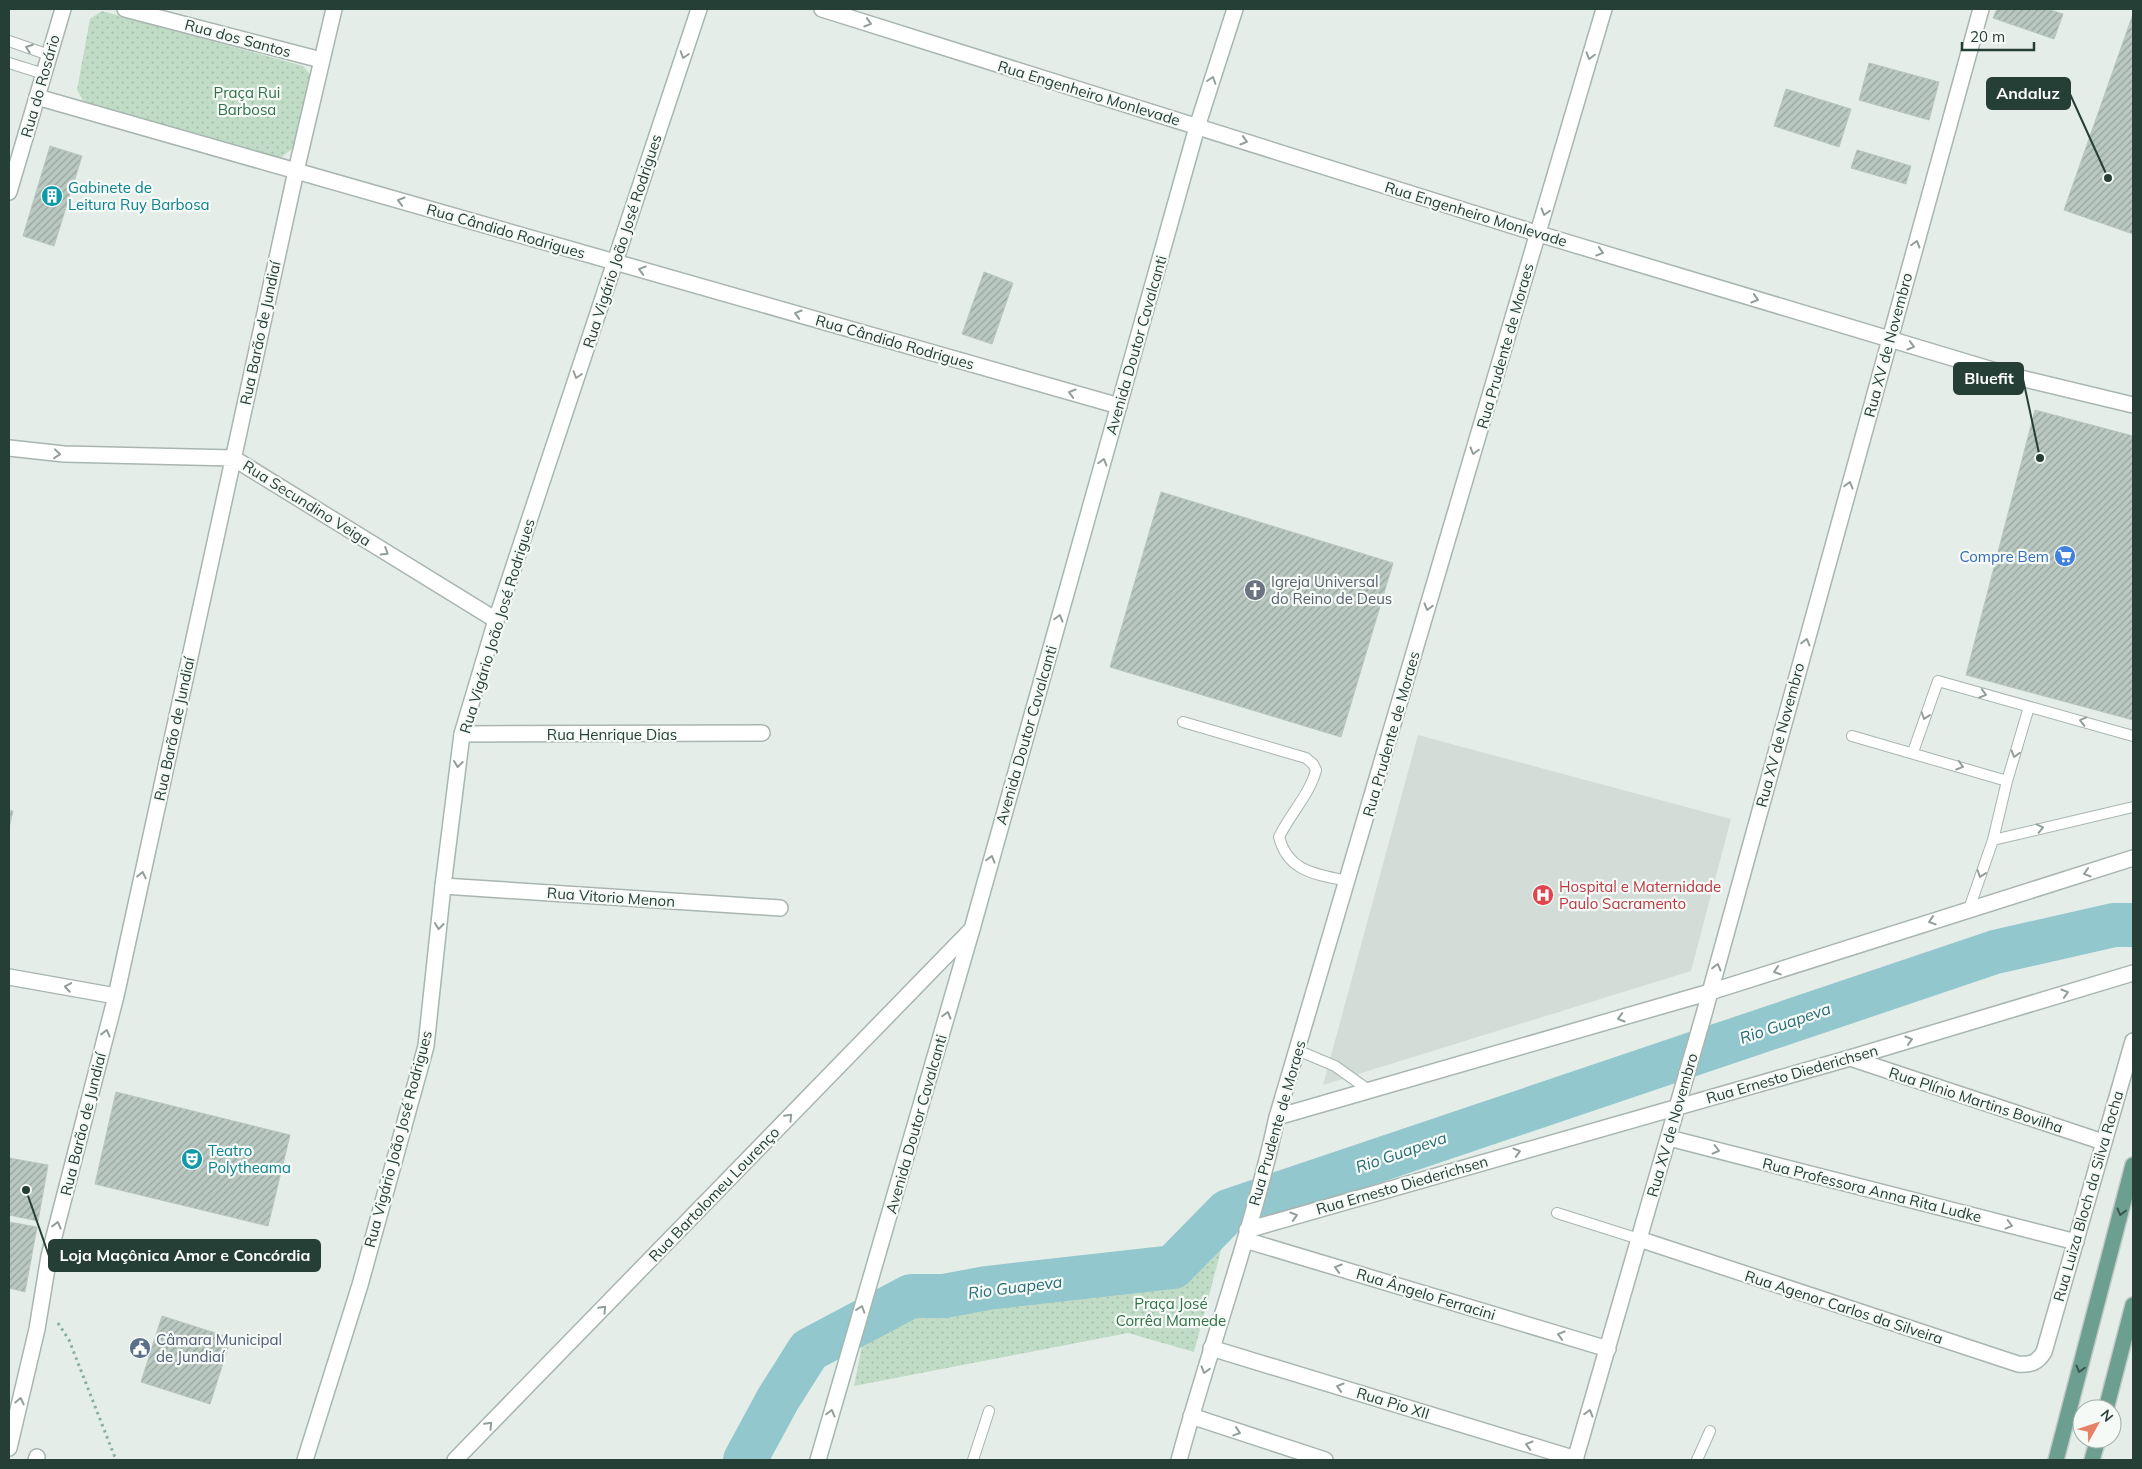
<svg xmlns="http://www.w3.org/2000/svg" width="2142" height="1469" viewBox="0 0 2142 1469" font-family="Mulish,sans-serif">
<defs>
<pattern id="grass-dots" width="8" height="8" patternUnits="userSpaceOnUse" patternTransform="scale(1.25)"><rect width="8" height="8" fill="#c0dcc6"/><path d="M2 2h.1M6 6h.1" fill="none" stroke="#a5beab" stroke-width="1.8" stroke-linecap="round"/></pattern>
<pattern id="building-hatch" width="6" height="6" patternUnits="userSpaceOnUse" patternTransform="scale(1.25)"><rect width="6" height="6" fill="#bac8c2"/><path d="M-1 1l2-2M0 6l6-6M5 7l2-2" fill="none" stroke="#97a49e"/></pattern>
</defs>
<rect width="100%" height="100%" fill="#e5ede9"/>
<path fill="#d3ddd8" d="M1418 735 1731 819 1691 971 1323 1085Z"/>
<path fill="url(#grass-dots)" d="M102 11 303 66 310 74 293 148 278 160 85 104 77 90 90 19Z
M1228 1224 1194 1352 1128 1333 854 1386 864 1336 935 1309 1098 1292 1151 1282 1184 1274Z"/>
<g fill="none" stroke-linecap="round" stroke-linejoin="round">
<path stroke="#92c7cd" stroke-width="44" d="M745 1460 778 1399 809 1350 911 1296H944L987 1288 1173 1267 1228 1211 1995 952 2114 925H2133"/>
</g>
<path fill="url(#building-hatch)" stroke="#b8c6bf" d="M1997 9H2048L2063 14 2054 39 1993 18Z
M2133 14V234L2064 210Z
M1869 63 1939 82 1929 120 1859 100Z
M1786 89 1851 109 1839 147 1774 126Z
M50 146 82 156 54 246 23 236Z
M1857 150 1911 166 1906 184 1851 168Z
M984 272 1013 283 992 344 962 334Z
M2035 410 2133 436V720L1966 675Z
M1161 492 1393 563 1341 737 1110 667Z
M9 810 13 811 9 828Z
M116 1092 290 1135 268 1226 95 1184Z
M9 1158 48 1165 38 1221 9 1215Z
M9 1222 37 1227 25 1292 9 1288Z
M162 1316 231 1338 210 1404 141 1382Z"/>
<g fill="none" stroke-linecap="round" stroke-linejoin="round">
<g stroke="#a8b5b0" stroke-width="12">
<path id="service" d="M9 41 49 55
M9 63 44 74
M1183 722 1306 758 1313 764 1316 770C1310 794 1290 814 1279 837 1288 872 1316 874 1347 881
M1852 736 2007 781
M1913 752 1938 681 2133 736
M1993 840 2133 807
M1969 909 1993 840 2007 781 2029 707
M1297 1050 1335 1066 1370 1091
M1557 1213 1639 1239
M973 1460 989 1411
M1697 1460 1710 1431"/>
</g>
<g stroke="#a8b5b0" stroke-width="18">
<path id="minor" d="M125 9 321 60
M37 97 1119 406
M462 734 762 733
M443 886 780 908
M1850 1058 2103 1142
M1277 1117 1710 992 2133 858
M1669 1138 2076 1242
M1247 1230 1850 1058 2133 973
M1639 1239 2018 1364C2031 1365 2037 1363 2044 1352L2133 1041
M1245 1240 1608 1349
M1211 1348 1576 1459
M1191 1416 1325 1460
M455 1460 972 929
M1179 1460C1210 1346 1252 1233 1277 1117L1604 9
M1575 1460 1704 1014 1981 9"/>
</g>
<g stroke="#a8b5b0" stroke-width="18">
<path id="tertiary" d="M822 9 1539 234 2016 377 2133 405
M9 192 63 9
M9 448 64 454 233 458 496 620
M9 977 116 996
M9 1448 37 1329 49 1256 116 996 296 171 334 9
M36 1460 37 1457"/>
</g>
<g stroke="#a4b8b0" stroke-width="18">
<path id="secondary" d="M305 1460 360 1285 426 1046 443 886 462 734 496 620 699 9
M818 1460 972 929 1197 127 1235 9"/>
</g>
<g stroke="#c2c9c7" stroke-width="18">
<path id="primary" d="M2106 1409 2133 1305
M2056 1460 2133 1165
M2092 1460 2098 1439"/>
</g>
<path stroke="#88aea0" stroke-width="3" stroke-dasharray="2.5 4" stroke-linecap="butt" d="M58 1323 69 1340 116 1460"/>
<use href="#service" stroke="#fff" stroke-width="10"/>
<use href="#minor" stroke="#fff" stroke-width="15"/>
<use href="#tertiary" stroke="#fff" stroke-width="15"/>
<use href="#secondary" stroke="#fff" stroke-width="15"/>
<use href="#primary" stroke="#6d9f90" stroke-width="15"/>
</g>
<defs><path id="oneway-chevron" d="M-2-3.5L2.5 0L-2 3.5" fill="none" stroke-width="1.6" stroke-linecap="round" stroke-linejoin="round" transform="scale(1.25)"/></defs>
<g stroke="#929e9a">
<use href="#oneway-chevron" transform="translate(868 23) rotate(17)"/>
<use href="#oneway-chevron" transform="translate(29 48) rotate(-160)"/>
<use href="#oneway-chevron" transform="translate(684 55) rotate(108)"/>
<use href="#oneway-chevron" transform="translate(1590 56) rotate(106)"/>
<use href="#oneway-chevron" transform="translate(1212 80) rotate(-72)"/>
<use href="#oneway-chevron" transform="translate(1244 141) rotate(17)"/>
<use href="#oneway-chevron" transform="translate(401 201) rotate(-164)"/>
<use href="#oneway-chevron" transform="translate(1545 212) rotate(106)"/>
<use href="#oneway-chevron" transform="translate(1916 244) rotate(-74)"/>
<use href="#oneway-chevron" transform="translate(1600 252) rotate(17)"/>
<use href="#oneway-chevron" transform="translate(642 270) rotate(-164)"/>
<use href="#oneway-chevron" transform="translate(1755 299) rotate(17)"/>
<use href="#oneway-chevron" transform="translate(798 314) rotate(-164)"/>
<use href="#oneway-chevron" transform="translate(1911 346) rotate(16)"/>
<use href="#oneway-chevron" transform="translate(577 375) rotate(108)"/>
<use href="#oneway-chevron" transform="translate(1072 393) rotate(-164)"/>
<use href="#oneway-chevron" transform="translate(1474 451) rotate(106)"/>
<use href="#oneway-chevron" transform="translate(57 454) rotate(6)"/>
<use href="#oneway-chevron" transform="translate(1103 462) rotate(-74)"/>
<use href="#oneway-chevron" transform="translate(1849 485) rotate(-75)"/>
<use href="#oneway-chevron" transform="translate(385 552) rotate(32)"/>
<use href="#oneway-chevron" transform="translate(1428 607) rotate(106)"/>
<use href="#oneway-chevron" transform="translate(1059 618) rotate(-74)"/>
<use href="#oneway-chevron" transform="translate(1806 642) rotate(-75)"/>
<use href="#oneway-chevron" transform="translate(1983 694) rotate(16)"/>
<use href="#oneway-chevron" transform="translate(1925 716) rotate(109)"/>
<use href="#oneway-chevron" transform="translate(2083 721) rotate(-165)"/>
<use href="#oneway-chevron" transform="translate(2015 754) rotate(106)"/>
<use href="#oneway-chevron" transform="translate(458 764) rotate(97)"/>
<use href="#oneway-chevron" transform="translate(1960 766) rotate(17)"/>
<use href="#oneway-chevron" transform="translate(2040 828) rotate(-13)"/>
<use href="#oneway-chevron" transform="translate(991 859) rotate(-74)"/>
<use href="#oneway-chevron" transform="translate(2087 873) rotate(163)"/>
<use href="#oneway-chevron" transform="translate(1981 874) rotate(109)"/>
<use href="#oneway-chevron" transform="translate(142 875) rotate(-78)"/>
<use href="#oneway-chevron" transform="translate(1932 921) rotate(162)"/>
<use href="#oneway-chevron" transform="translate(439 926) rotate(96)"/>
<use href="#oneway-chevron" transform="translate(1717 967) rotate(-75)"/>
<use href="#oneway-chevron" transform="translate(1777 971) rotate(162)"/>
<use href="#oneway-chevron" transform="translate(68 987) rotate(-170)"/>
<use href="#oneway-chevron" transform="translate(2065 993) rotate(-17)"/>
<use href="#oneway-chevron" transform="translate(947 1015) rotate(-74)"/>
<use href="#oneway-chevron" transform="translate(1621 1018) rotate(164)"/>
<use href="#oneway-chevron" transform="translate(106 1033) rotate(-76)"/>
<use href="#oneway-chevron" transform="translate(1909 1040) rotate(-17)"/>
<use href="#oneway-chevron" transform="translate(789 1117) rotate(-46)"/>
<use href="#oneway-chevron" transform="translate(1716 1150) rotate(14)"/>
<use href="#oneway-chevron" transform="translate(1517 1152) rotate(-16)"/>
<use href="#oneway-chevron" transform="translate(1294 1216) rotate(-16)"/>
<use href="#oneway-chevron" transform="translate(57 1225) rotate(-76)"/>
<use href="#oneway-chevron" transform="translate(2009 1225) rotate(14)"/>
<use href="#oneway-chevron" transform="translate(1338 1268) rotate(-163)"/>
<use href="#oneway-chevron" transform="translate(603 1309) rotate(-46)"/>
<use href="#oneway-chevron" transform="translate(861 1309) rotate(-72)"/>
<use href="#oneway-chevron" transform="translate(1561 1335) rotate(-163)"/>
<use href="#oneway-chevron" transform="translate(1205 1370) rotate(106)"/>
<use href="#oneway-chevron" transform="translate(1340 1387) rotate(-163)"/>
<use href="#oneway-chevron" transform="translate(20 1401) rotate(-77)"/>
<use href="#oneway-chevron" transform="translate(831 1413) rotate(-75)"/>
<use href="#oneway-chevron" transform="translate(1589 1413) rotate(-74)"/>
<use href="#oneway-chevron" transform="translate(489 1425) rotate(-46)"/>
<use href="#oneway-chevron" transform="translate(1237 1432) rotate(18)"/>
<use href="#oneway-chevron" transform="translate(1529 1445) rotate(-163)"/>
</g>
<g stroke="#37564c">
<use href="#oneway-chevron" transform="translate(2121 1212) rotate(105)"/>
<use href="#oneway-chevron" transform="translate(2080 1369) rotate(105)"/>
</g>
<defs>
<g id="building-disc" transform="scale(1.125)"><circle r="9.5" fill="#0f9aa8" stroke="#f5faf7"/><path d="M-4-6H4V6H1V3H-1V6H-4ZM-2.5-4.3h1.7v1.8h-1.7ZM.8-4.3h1.7v1.8H.8ZM-2.5-1h1.7V.8h-1.7ZM.8-1h1.7V.8H.8Z" fill="#fff"/></g>
<g id="supermarket-disc" transform="scale(1.125)"><circle r="9.5" fill="#3f7fe0" stroke="#f5faf7"/><path d="M-6-5.5h2.5l.6 2H6L4.5 2H-2.5L-4.4-4H-6ZM-1.5 3.2a1.3 1.3 0 1 0 .1 0ZM3 3.2a1.3 1.3 0 1 0 .1 0Z" fill="#fff"/></g>
<g id="church-disc" transform="scale(1.125)"><circle r="9.5" fill="#6b7280" stroke="#f5faf7"/><path d="M-1.2-6h2.4v3.5h3.3v2.4h-3.3V6h-2.4V-.1h-3.3v-2.4h3.3Z" fill="#fff"/></g>
<g id="hospital-disc" transform="scale(1.125)"><circle r="9.5" fill="#e0444e" stroke="#f5faf7"/><path d="M-5-5h3v3.5h4V-5h3V5h-3V1.5h-4V5h-3Z" fill="#fff"/></g>
<g id="theatre-disc" transform="scale(1.125)"><circle r="9.5" fill="#0f9aa8" stroke="#f5faf7"/><path d="M-5-5.5Q0-4 5-5.5V0Q5 5 0 6Q-5 5-5 0ZM-3.3-2.5H-1v1.5H-3.3ZM1-2.5H3.3v1.5H1ZM-2.8 1Q0 5.5 2.8 1Z" fill="#fff"/></g>
<g id="civic-disc" transform="scale(1.125)"><circle r="9.5" fill="#5c6f8a" stroke="#f5faf7"/><path d="M-.6-6.5H3V-4.5H.6V-3L4-1V1h2V6H-6V1h2V-1L-.6-3ZM-1.2 2.5V6h2.4V2.5Z" fill="#fff"/></g>
</defs>
<g fill-rule="evenodd">
<use href="#building-disc" x="52" y="196"/>
<use href="#supermarket-disc" x="2065" y="556"/>
<use href="#church-disc" x="1255" y="590"/>
<use href="#hospital-disc" x="1543" y="895"/>
<use href="#theatre-disc" x="192" y="1159"/>
<use href="#civic-disc" x="140" y="1348"/>
</g>
<g text-anchor="middle" dominant-baseline="central" stroke-width="4.5" stroke-linejoin="round" paint-order="stroke">
<g font-size="15" fill="#253e36" stroke="#f5faf7">
<text transform="translate(238 38) rotate(15)">Rua dos Santos</text>
<text transform="translate(40 86) rotate(-74)">Rua do Rosário</text>
<text transform="translate(1089 93) rotate(17)">Rua Engenheiro Monlevade</text>
<text transform="translate(1476 214) rotate(17)">Rua Engenheiro Monlevade</text>
<text transform="translate(506 231) rotate(16)">Rua Cândido Rodrigues</text>
<text transform="translate(622 241) rotate(-72)">Rua Vigário João José Rodrigues</text>
<text transform="translate(260 333) rotate(-78)">Rua Barão de Jundiaí</text>
<text transform="translate(895 342) rotate(16)">Rua Cândido Rodrigues</text>
<text transform="translate(1136 345) rotate(-74)">Avenida Doutor Cavalcanti</text>
<text transform="translate(1888 345) rotate(-75)">Rua XV de Novembro</text>
<text transform="translate(1505 346) rotate(-74)">Rua Prudente de Moraes</text>
<text transform="translate(307 503) rotate(32)">Rua Secundino Veiga</text>
<text transform="translate(497 626) rotate(-73)">Rua Vigário João José Rodrigues</text>
<text transform="translate(174 729) rotate(-78)">Rua Barão de Jundiaí</text>
<text x="612" y="734">Rua Henrique Dias</text>
<text transform="translate(1391 734) rotate(-74)">Rua Prudente de Moraes</text>
<text transform="translate(1026 735) rotate(-74)">Avenida Doutor Cavalcanti</text>
<text transform="translate(1780 735) rotate(-75)">Rua XV de Novembro</text>
<text transform="translate(611 897) rotate(4)">Rua Vitorio Menon</text>
<text transform="translate(1792 1074) rotate(-16)">Rua Ernesto Diederichsen</text>
<text transform="translate(1976 1100) rotate(18)">Rua Plínio Martins Bovilha</text>
<text transform="translate(1277 1123) rotate(-74)">Rua Prudente de Moraes</text>
<text transform="translate(83 1124) rotate(-76)">Rua Barão de Jundiaí</text>
<text transform="translate(916 1124) rotate(-74)">Avenida Doutor Cavalcanti</text>
<text transform="translate(1672 1125) rotate(-74)">Rua XV de Novembro</text>
<text transform="translate(398 1139) rotate(-75)">Rua Vigário João José Rodrigues</text>
<text transform="translate(1402 1185) rotate(-16)">Rua Ernesto Diederichsen</text>
<text transform="translate(1872 1190) rotate(14)">Rua Professora Anna Rita Ludke</text>
<text transform="translate(714 1194) rotate(-46)">Rua Bartolomeu Lourenço</text>
<text transform="translate(2088 1196) rotate(-74)">Rua Luiza Bloch da Silva Rocha</text>
<text transform="translate(1426 1294) rotate(17)">Rua Ângelo Ferracini</text>
<text transform="translate(1844 1307) rotate(18)">Rua Agenor Carlos da Silveira</text>
<text transform="translate(1393 1403) rotate(17)">Rua Pio XII</text>
</g>
<g font-size="15" fill="#327148" stroke="#f5faf7">
<text x="247" y="92">Praça Rui<tspan x="247" dy="17">Barbosa</tspan></text>
<text x="1171" y="1303">Praça José<tspan x="1171" dy="17">Corrêa Mamede</tspan></text>
</g>
<g font-size="15" fill="#0d838f" stroke="#f5faf7" text-anchor="start">
<text x="68" y="187">Gabinete de<tspan x="68" dy="17">Leitura Ruy Barbosa</tspan></text>
<text x="208" y="1150">Teatro<tspan x="208" dy="17">Polytheama</tspan></text>
</g>
<g font-size="15" fill="#366cbe" stroke="#f5faf7" text-anchor="end">
<text x="2049" y="556">Compre Bem</text>
</g>
<g font-size="15" fill="#5b616d" stroke="#f5faf7" text-anchor="start">
<text x="1271" y="581">Igreja Universal<tspan x="1271" dy="17">do Reino de Deus</tspan></text>
</g>
<g font-size="15" fill="#be3a42" stroke="#f5faf7" text-anchor="start">
<text x="1559" y="886">Hospital e Maternidade<tspan x="1559" dy="17">Paulo Sacramento</tspan></text>
</g>
<g font-size="15" fill="#4e5e75" stroke="#f5faf7" text-anchor="start">
<text x="156" y="1339">Câmara Municipal<tspan x="156" dy="17">de Jundiaí</tspan></text>
</g>
<g font-size="16" font-style="italic" fill="#246c75" stroke="#f5faf7">
<text transform="translate(1785 1023) rotate(-19)">Rio Guapeva</text>
<text transform="translate(1401 1152) rotate(-19)">Rio Guapeva</text>
<text transform="translate(1015 1287) rotate(-7)">Rio Guapeva</text>
</g>
</g>
<path fill="none" stroke="#253e36" stroke-width="2" d="M2108 178L2070 94M2040 458L2023 379M26 1190L49 1256"/>
<g fill="#253e36" stroke="#f5faf7" stroke-width="2">
<circle cx="2108" cy="178" r="5"/>
<circle cx="2040" cy="458" r="5"/>
<circle cx="26" cy="1190" r="5"/>
</g>
<g fill="#253e36" stroke="#253e36" stroke-width="2">
<rect x="1987" y="78" width="83" height="31" rx="5"/>
<rect x="1954" y="363" width="69" height="31" rx="5"/>
<rect x="49" y="1240" width="271" height="31" rx="5"/>
</g>
<g font-size="16" text-anchor="middle" font-weight="bold" fill="#fff">
<text x="2028" y="99">Andaluz</text>
<text x="1989" y="384">Bluefit</text>
<text x="185" y="1261">Loja Maçônica Amor e Concórdia</text>
</g>
<rect width="2142" height="1469" fill="none" stroke="#253e36" stroke-width="20"/>
<g transform="translate(2097 1424) rotate(50)"><circle r="24" fill="#f5faf7" stroke="#a2afaa"/>
<path d="M0-4L9 19L0 12L-9 19Z" fill="#e78269"/>
<text y="-8" font-size="14" font-weight="bold" text-anchor="middle" fill="#253e36">N</text>
</g>
<path d="M1962 42v8h72v-8" fill="none" stroke="#253e36" stroke-width="2.5"/>
<text x="1970" y="42" font-size="15" fill="#253e36" stroke="#f5faf7" stroke-width="4" paint-order="stroke">20 m</text>
</svg>
